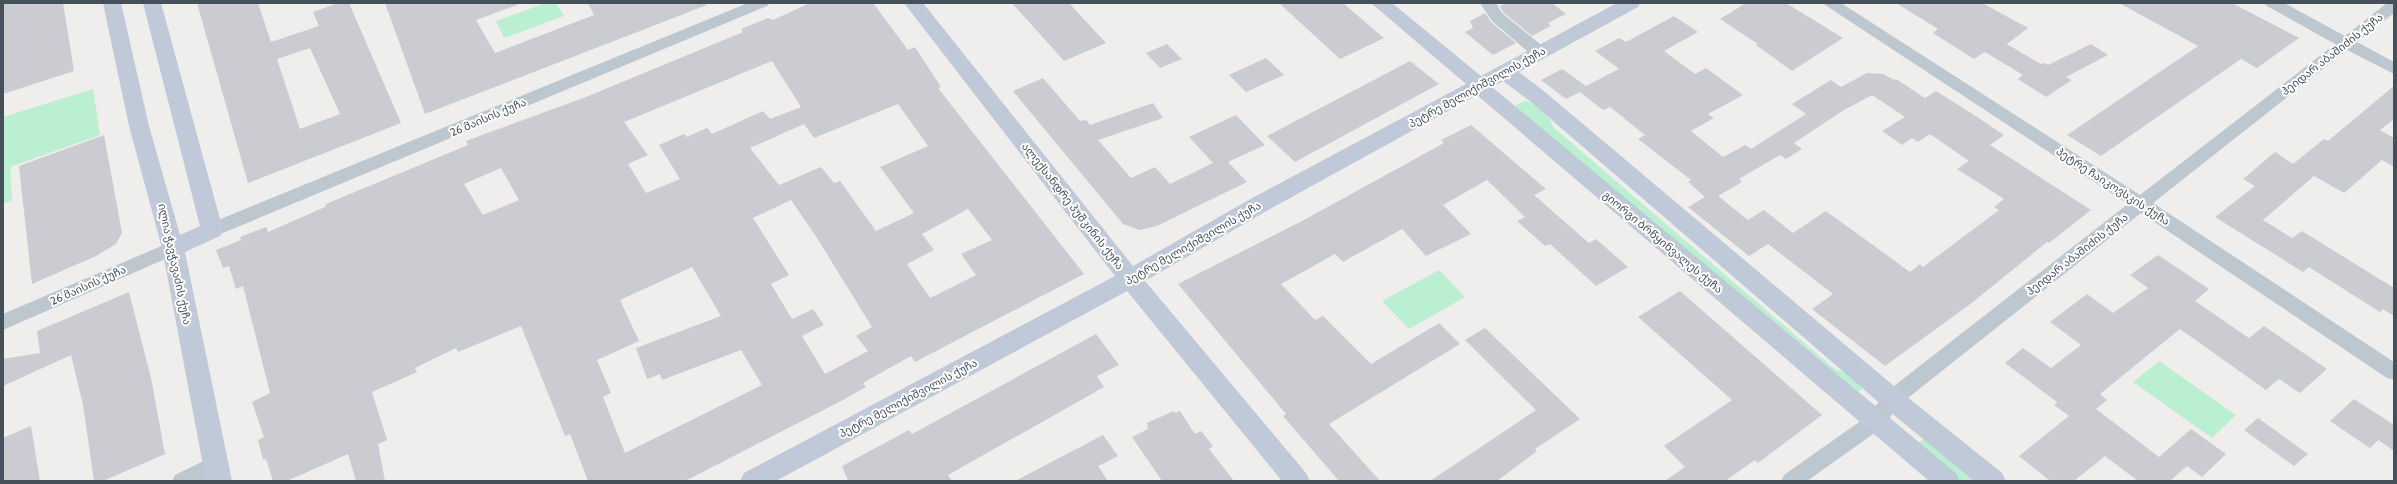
<svg xmlns="http://www.w3.org/2000/svg" width="2397" height="484" viewBox="0 0 2397 484" font-family="Cabin,'Noto Sans Georgian',sans-serif">
<rect width="100%" height="100%" fill="#f0eded"/>
<path fill="#baefd1" d="M546 3H556L564 16 504 38 496 21Z
M93 89 100 135 10 167 12 200 3 204V117Z
M1525 101C1537 103 1550 116 1553 127L1836 370 1846 372 1863 386 1859 392 1515 110 1516 105Z
M1439 270 1465 297 1409 329 1382 301Z
M2159 361 2236 415 2212 438 2133 382Z
M1924 439 1981 481H1955L1915 445Z"/>
<path fill="#caccd2" fill-rule="evenodd" d="M3 3H63L74 71 3 94Z
M197 3H258L271 42 319 26 313 12 338 3H349L401 123 248 183ZM310 48 340 114 300 129 277 59Z
M385 3H517V5L476 20 495 53 594 15 588 3H706L707 5 425 114Z
M810 3H873L908 50 915 47 941 87 938 88 1084 274 915 362 911 356 863 383 866 387 843 400 685 481H588L570 434 565 436 521 326 458 352 456 348 415 368 417 372 372 392 387 440 378 444 385 481H356L348 454 287 481H273L266 459 263 460 258 440 264 437 252 402 270 393 243 286 236 289 229 266 223 268 216 250 241 240 240 237 266 227 268 232 325 207 326 204 468 145 466 141 586 97 743 32 741 29 768 18 773 20ZM772 61 801 107 770 119 763 111 712 134 707 128 687 137 684 134 659 145 680 179 646 193 628 164 648 155 624 122ZM898 104 928 146 880 167 914 213 876 231 840 181 834 183 821 167 779 185 750 148 804 124 814 138ZM501 168 519 200 483 215 464 184ZM791 200 817 238 872 327 856 336 868 351 825 374 802 336 824 325 813 309 792 319 771 284 789 275 753 218ZM968 209 992 240 961 254 976 275 930 298 907 264 934 250 922 234ZM692 267 721 316 636 348 647 379 660 374 662 380 741 350 762 385 625 453 603 397 611 393 597 360 639 341 620 300Z
M1012 3H1069L1106 43 1064 61Z
M1279 3H1343L1384 38 1340 59Z
M1506 3H1552L1566 14 1548 23 1551 26 1532 36 1503 12 1500 6Z
M1746 3H1786L1843 38 1792 71 1756 45 1758 44 1720 19Z
M1896 3H1982L2028 28 2007 44 2041 64 2044 63 2048 65 2091 44 2108 55 2066 77 2072 80 2046 97 2018 79 2023 75 1985 52 1974 59 1933 33 1938 29Z
M2119 3H2232L2299 38 2257 68 2241 59 2101 156 2067 135 2198 46Z
M1485 13 1491 22 1516 43 1493 55 1465 32 1473 28 1470 21Z
M1674 16 1698 32 1664 51 1695 74 1706 68 1743 95 1708 114 1714 118 1691 131 1723 157 1745 145 1751 149 1806 114 1792 104 1831 80 1841 87 1867 73 1883 74 1894 80 1896 79 1925 98 1936 91 1968 111 2004 135 1990 145 2091 210 2049 243 2047 242 1973 302 1885 366 1812 309 1833 294 1768 244 1749 256 1688 207 1705 197 1688 182 1691 180 1638 139 1645 135 1610 107 1603 110 1580 92 1566 99 1541 80 1562 69 1586 86 1619 69 1595 51 1619 38 1626 42ZM1872 95 1905 117 1882 131 1902 145 1912 138 1918 142 1930 134 1969 161 1957 169 2004 199 1994 207 1999 210 1923 267 1920 264 1910 272 1826 211 1793 233 1764 210 1748 220 1718 196 1742 182 1739 179 1780 155 1786 159 1802 149 1794 143 1844 110Z
M1167 44 1182 59 1160 68 1146 53Z
M1266 58 1284 75 1246 92 1229 75Z
M1410 61 1439 84 1295 162 1267 136Z
M1043 78 1080 121 1086 120 1090 125 1153 103 1163 118 1098 140 1131 178 1155 167 1170 184 1213 163 1189 137 1236 115 1265 145 1228 162 1247 182 1157 226 1139 230 1123 224 1013 91Z
M2394 86V119L2380 130 2394 138V167L2382 160 2344 193 2314 176 2263 220 2292 238 2302 231 2394 288V316L2383 309 2380 312 2309 267 2303 272 2215 217 2255 186 2243 179 2275 152 2293 164 2324 139 2328 141Z
M1471 125 1546 189 1534 195 1589 243 1596 239 1628 267 1596 286 1550 244 1545 246 1517 221 1525 217 1487 180 1443 205 1471 234 1426 256 1402 229 1343 262 1335 254 1281 284 1315 320 1323 316 1371 364 1439 323 1460 344 1329 424 1380 481H1339L1283 416 1286 414 1178 284 1302 221 1444 143 1441 140Z
M104 135 122 233 116 244 96 256 32 284 19 166Z
M2158 255 2209 289 2195 301 2249 338 2264 326 2327 369 2300 393 2279 379 2266 390 2180 329 2100 394 2107 400 2096 409 2159 457 2191 429 2226 454 2202 477 2187 466 2170 481H2138L2105 456 2074 481H2050L2019 456 2069 416 2054 405 2057 402 2005 363 2023 348 2051 368 2081 345 2050 322 2087 294 2113 313 2148 288 2130 275Z
M1680 291 1822 415 1758 463 1755 460 1725 481H1665L1685 467 1664 446 1732 400 1638 317Z
M129 292 151 378 165 454 103 481H94L83 405 71 355 3 386V359L40 353 37 331Z
M1485 328 1580 419 1535 449 1537 451 1497 481H1430L1536 410 1465 340Z
M1096 334 1119 365 1097 376 1104 387 948 475 952 481H848L842 466 909 430 912 434Z
M2354 399 2394 425V451L2378 440 2370 448 2330 421Z
M1174 411 1175 413 1180 411 1195 434 1201 431 1213 446 1209 449 1234 481H1162L1132 437 1148 429 1147 423Z
M2258 418 2308 454 2294 466 2244 430Z
M31 426 40 481H3V438Z
M1103 435 1118 456 1098 466 1108 481H1015Z"/>
<g fill="none" stroke-linecap="round" stroke-linejoin="round">
<path fill="#bdc7d0" fill-rule="evenodd" d="M748 3H770L767 6 218 235 212 237 206 235 203 230 206 225Z
M1480 3H1496L1502 13 1545 48 1547 52 1545 56H1533L1492 21Z
M1822 3H1841L2140 195 2335 44 2267 6 2264 3H2284L2345 36 2387 3H2394V13L2357 42 2394 62V74L2347 50 2153 203 2394 362V380L2387 378 2141 213 1899 405 1883 427 1807 481H1781L1784 475 1869 415 1885 393 2128 204Z
M173 241 179 243 182 248 179 253 3 330V314Z
M216 455 223 458 226 464C217 484 190 481 172 481L175 475Z"/>
<path fill="#bfc9d7" fill-rule="evenodd" d="M103 3H121L149 126 180 235 200 226 143 3H161L223 230 220 236 185 252 232 481H206L162 248 129 126Z
M904 3H923L1133 266 1254 197 1466 84 1371 3H1392L1481 76 1617 3H1640L1638 7 1519 72 1545 92 1901 392 2002 473 2006 481H1974L1883 406 1531 102 1503 81 1492 87 1956 473 1960 481H1929L1477 95 1270 209 1145 281 1306 473 1310 481H1282L1127 291 776 481H740L744 473 1115 276Z"/>
</g>
<g text-anchor="middle" dominant-baseline="central" stroke-width="4" stroke-linejoin="round" paint-order="stroke">
<g font-size="11" fill="#45505b" stroke="#fff">
<text transform="translate(2332 54) rotate(-38)">ჰეიდარ აბაშიძის ქუჩა</text>
<text transform="translate(1477 87) rotate(-29)">პეტრე მელიქიშვილის ქუჩა</text>
<text transform="translate(488 117) rotate(-23)">26 მაისის ქუჩა</text>
<text transform="translate(2113 186) rotate(33)">პეტრე ჩაიკოვსკის ქუჩა</text>
<text transform="translate(1073 206) rotate(52)">ალექსანდრე პუშკინის ქუჩა</text>
<text transform="translate(1663 242) rotate(40)">გიორგი ბრწყინვალეს ქუჩა</text>
<text transform="translate(1193 243) rotate(-30)">პეტრე მელიქიშვილის ქუჩა</text>
<text transform="translate(2077 254) rotate(-38)">ჰეიდარ აბაშიძის ქუჩა</text>
<text transform="translate(175 264) rotate(78)">ილია ჭავჭავაძის ქუჩა</text>
<text transform="translate(88 285) rotate(-24)">26 მაისის ქუჩა</text>
<text transform="translate(908 398) rotate(-28)">პეტრე მელიქიშვილის ქუჩა</text>
</g>
</g>
<rect width="2397" height="484" fill="none" stroke="#45505b" stroke-width="8"/>
</svg>
